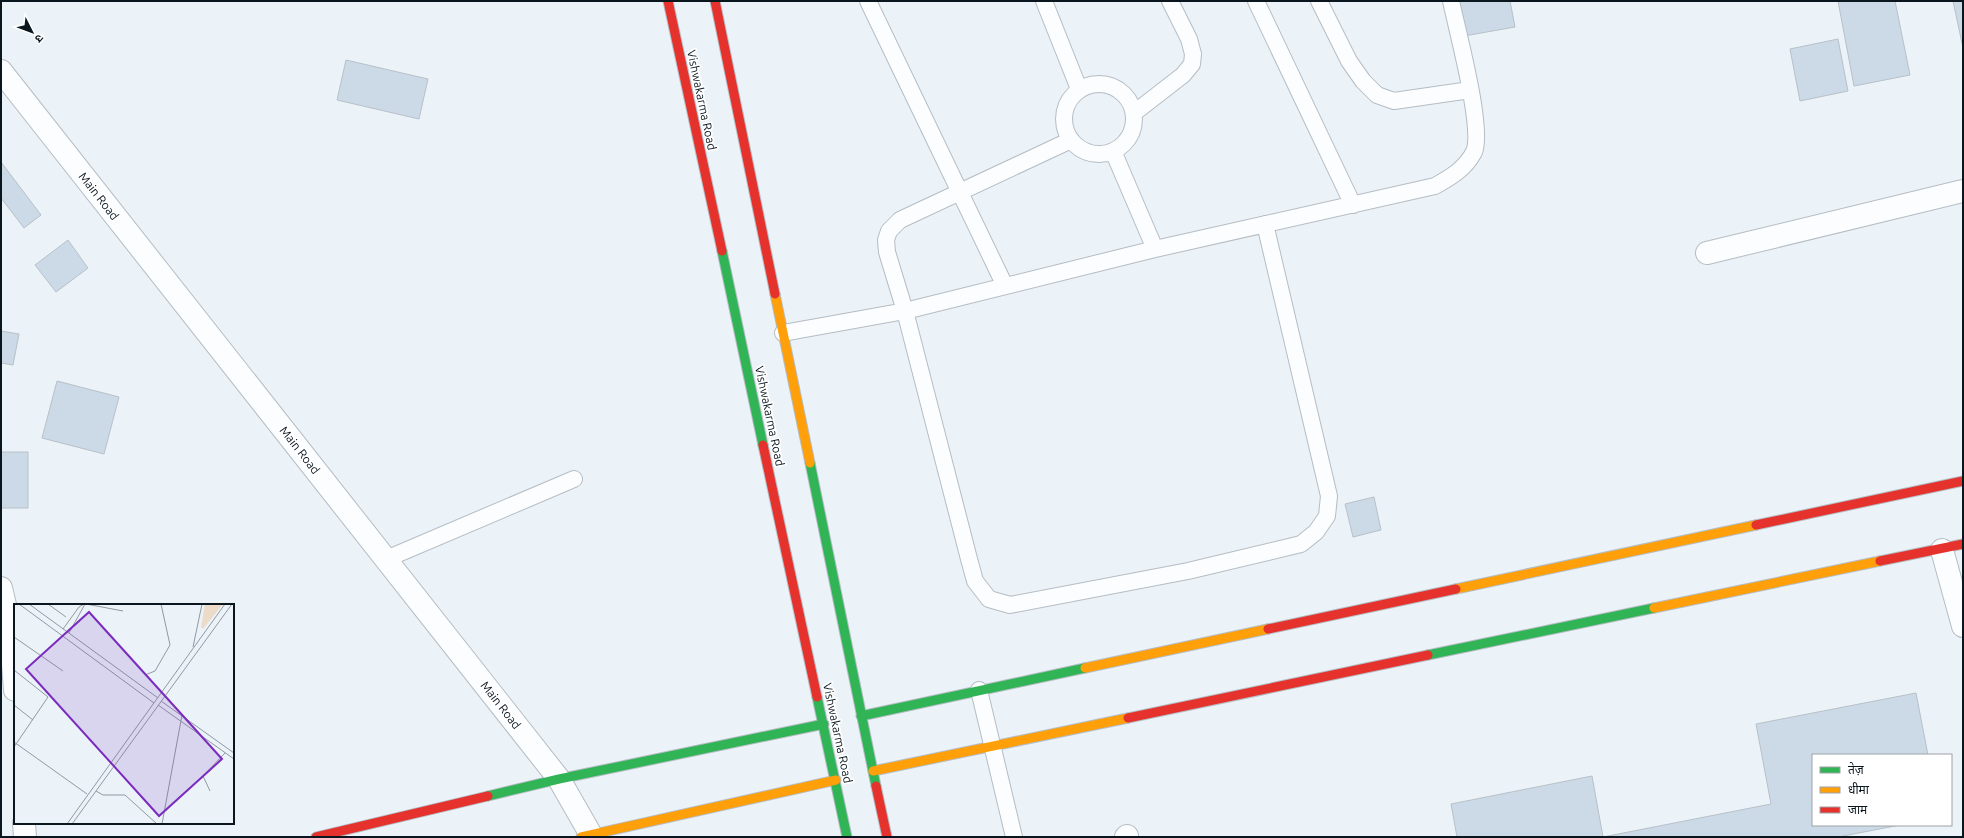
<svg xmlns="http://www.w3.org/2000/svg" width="1964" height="838" viewBox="0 0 1964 838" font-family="Ubuntu,'Noto Sans Devanagari',sans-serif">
<rect width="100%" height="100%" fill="#ebf2f8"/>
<path fill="#cbdae6" stroke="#b8c0c8" d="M1457 1H1510L1515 27 1464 36Z
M1838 1H1895L1910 75 1854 86Z
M1953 1H1963V48Z
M1838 39 1848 91 1800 101 1790 49Z
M346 60 428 79 419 119 337 100Z
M1 162 41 215 24 228 1 198Z
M68 240 88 268 56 292 35 265Z
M1 331 19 334 13 365 1 363Z
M57 381 119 397 104 454 42 438Z
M1 452H28V508H1Z
M1374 497 1381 530 1353 537 1345 504Z
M1916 693 1928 755H1813V825H1900L1838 837H1457L1451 804 1592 776 1603 837 1771 804 1756 724Z"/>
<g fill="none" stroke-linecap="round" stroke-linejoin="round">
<g stroke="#b5bdc4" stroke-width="18">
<path id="lane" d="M868 1 1005 286
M1044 1 1079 89
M1256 1 1353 205
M1319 1 1349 61 1363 81 1377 95 1394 101 1470 90
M1064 119a35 35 0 1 1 70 0a35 35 0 1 1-70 0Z
M1134 113 1183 75 1192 64 1193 54 1189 39 1170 1
M1071 140 900 220 889 231 886 240 887 252 905 311 969 559 975 581 989 599 1010 605 1188 571 1301 544 1316 532 1327 516 1329 496 1265 224
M1113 151 1155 249
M783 333 905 311 1155 249 1435 186C1451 177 1465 169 1474 152 1484 129 1457 30 1451 1
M386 559 574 479
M979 690 1014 837"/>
</g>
<g stroke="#b5bdc4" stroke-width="24">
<path id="street" d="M1 71 559 779 591 835
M1707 253 1963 191
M1942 550 1963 626
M1 588 10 626 15 690
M24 823 25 837
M1126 837 1127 836"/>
</g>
<g stroke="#b5bdc4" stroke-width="11">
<path id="fast" d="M722 251 763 445
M810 463 876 786
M1428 655 1654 608
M817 697 847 837
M861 716 1085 668
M488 796 559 779 824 724"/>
</g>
<g stroke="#b5bdc4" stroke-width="11">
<path id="slow" d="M775 294 810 463
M1456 589 1756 525
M1654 608 1880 561
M1085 668 1268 629
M873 771 1128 718
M581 837 836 780"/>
</g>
<g stroke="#b5bdc4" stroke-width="11">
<path id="jam" d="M668 1 722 251
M715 1 775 294
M763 445 817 697
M1756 525 1963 481
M1880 561 1963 544
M1268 629 1456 589
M1128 718 1428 655
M876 786 887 837
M316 837 488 796"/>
</g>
<use href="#lane" stroke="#fcfdfe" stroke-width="16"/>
<use href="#street" stroke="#fcfdfe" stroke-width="22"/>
<use href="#fast" stroke="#30b455" stroke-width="9"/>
<use href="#slow" stroke="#ff9f0a" stroke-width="9"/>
<use href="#jam" stroke="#e5322d" stroke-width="9"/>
</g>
<g text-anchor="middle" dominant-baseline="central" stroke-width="3.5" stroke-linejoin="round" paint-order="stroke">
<g font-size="12" fill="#0a161e" stroke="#fff">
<text transform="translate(702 100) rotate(78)">Vishwakarma Road</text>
<text transform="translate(99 196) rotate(52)">Main Road</text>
<text transform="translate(770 416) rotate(78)">Vishwakarma Road</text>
<text transform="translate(300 450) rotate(52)">Main Road</text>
<text transform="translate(501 705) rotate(52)">Main Road</text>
<text transform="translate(838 733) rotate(78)">Vishwakarma Road</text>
</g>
</g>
<g transform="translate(14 604)">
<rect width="220" height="220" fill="#ebf2f8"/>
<path d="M191 0H209L189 25 187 23Z" fill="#ecdbc8"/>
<path fill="none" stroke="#919aa1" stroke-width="1" d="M5 0 140 99M15 0 144 94M34 0 52 13M72 0 109 7M49 25 65 3 70 0M55 29 71 0M0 33 49 67M179 43 188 0M0 66 34 93 0 143M131 71 141 67 156 41 147 0M147 97 220 149M0 101 19 116M144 101 220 155M0 138 73 190M82 187 89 191H111L143 220M196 187 189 172 211 149M53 220 211 0M58 220 218 0M148 220 168 111"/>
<path fill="#7b2cbf" fill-opacity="0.15" stroke="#7b2cbf" stroke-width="2" d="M75 8 208 155 145 212 12 65Z"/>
<rect width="220" height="220" fill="none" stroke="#0a161e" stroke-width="2"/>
</g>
<rect width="1964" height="838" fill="none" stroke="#0a161e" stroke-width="4"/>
<rect x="1812" y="754" width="140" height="72" fill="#ffffff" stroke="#9da2a5"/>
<rect x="1820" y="767" width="20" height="6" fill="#30b455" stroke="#9da2a5"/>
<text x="1848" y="774" font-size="12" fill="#0a161e">तेज़</text>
<rect x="1820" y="787" width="20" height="6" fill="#ff9f0a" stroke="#9da2a5"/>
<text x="1848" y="794" font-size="12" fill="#0a161e">धीमा</text>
<rect x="1820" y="807" width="20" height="6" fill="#e5322d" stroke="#9da2a5"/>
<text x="1848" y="814" font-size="12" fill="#0a161e">जाम</text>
<g transform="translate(32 32) rotate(132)" stroke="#ffffff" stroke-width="3" paint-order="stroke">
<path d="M0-3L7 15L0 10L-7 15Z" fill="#0a161e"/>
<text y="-6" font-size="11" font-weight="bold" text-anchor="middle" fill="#0a161e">उ</text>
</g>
</svg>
